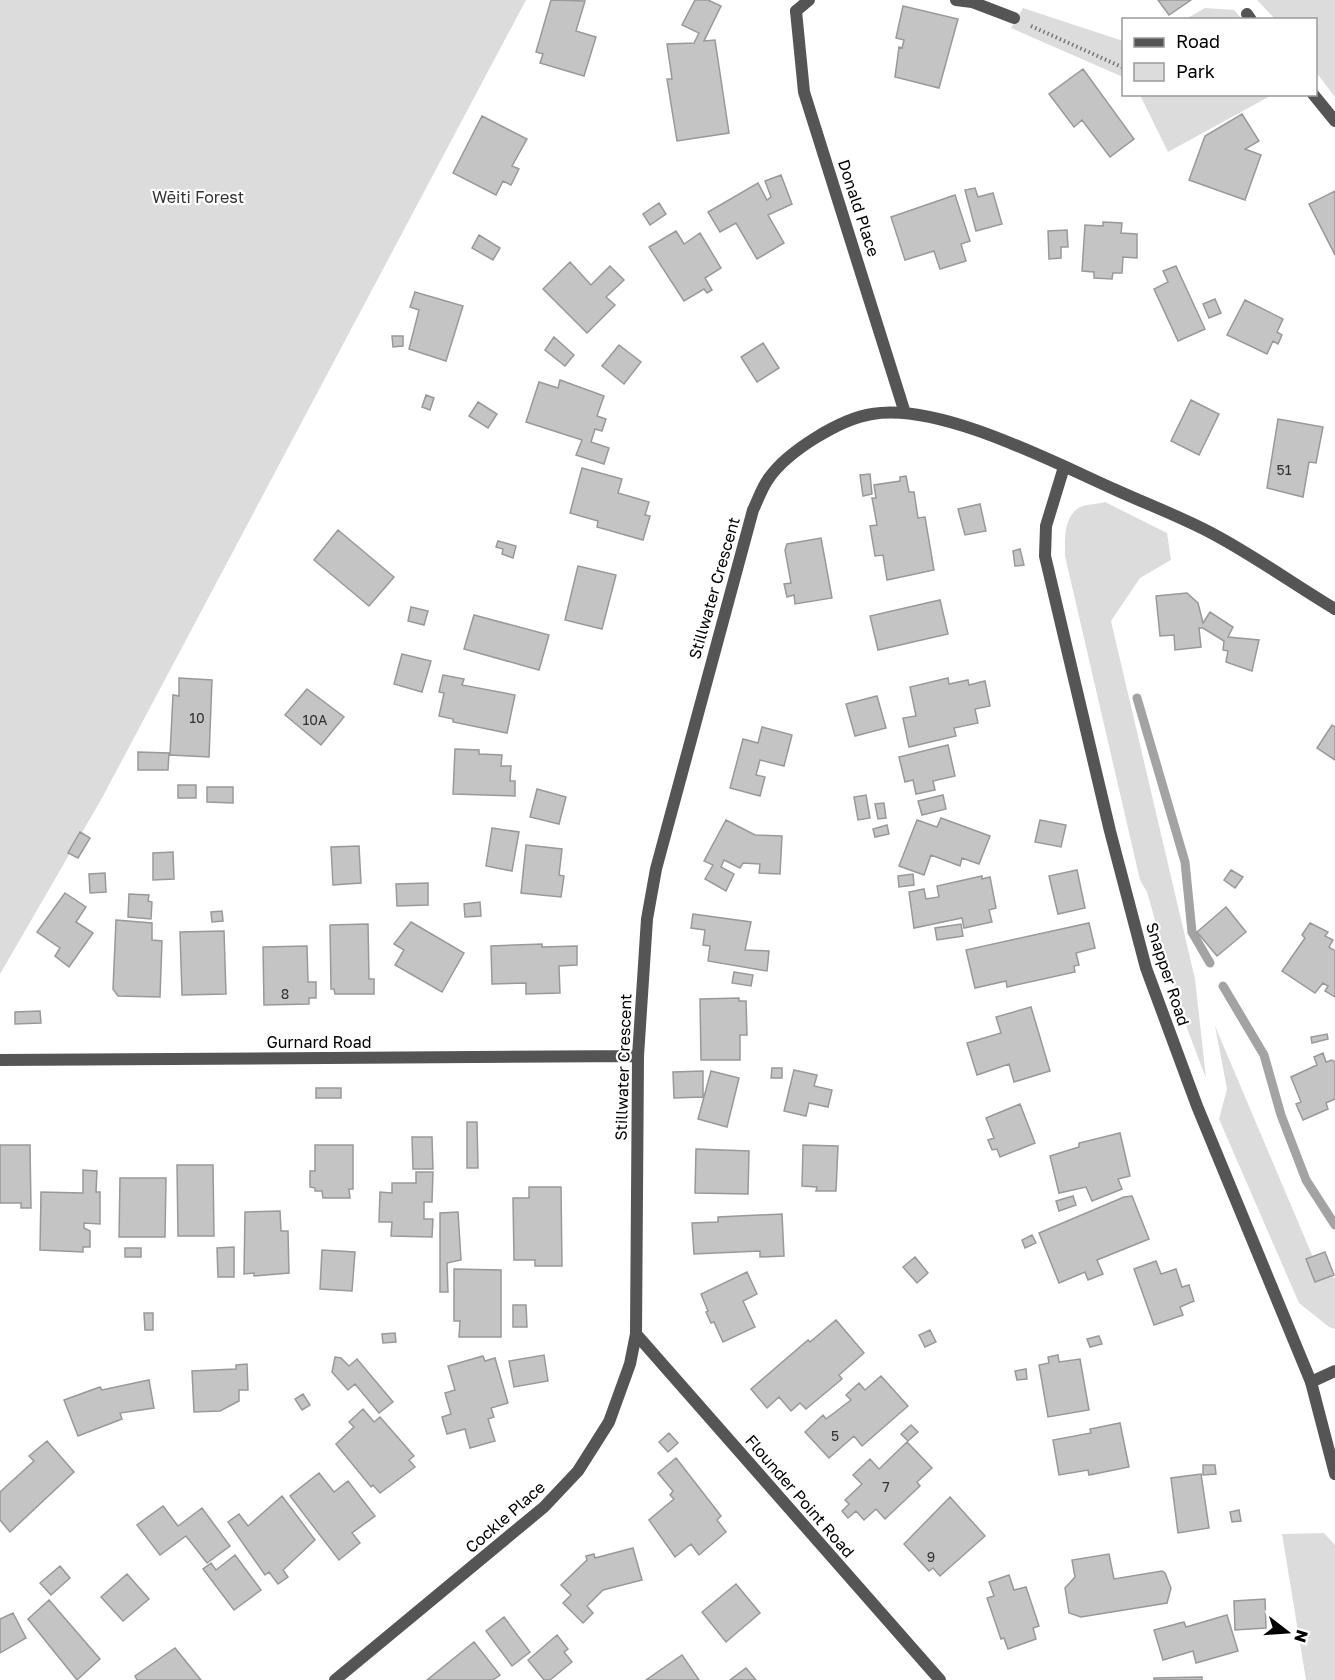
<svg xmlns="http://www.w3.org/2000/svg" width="1335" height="1680" viewBox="0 0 1335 1680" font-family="'Golos Text',sans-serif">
<rect width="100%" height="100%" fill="#fff"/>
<path fill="#dcdcdc" d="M0 0H526L102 798 0 974Z
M1257 0H1335V97L1316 72V20L1275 19Z
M1023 8 1123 41V77L1011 28Z
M1205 8 1234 10 1242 19H1186Z
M1140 95H1272L1168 152Z
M1105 502 1167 533 1171 560 1140 578 1111 621 1195 979 1206 1078 1182 1015 1147 892 1140 880 1065 556C1065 540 1063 517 1080 507 1087 504 1098 504 1105 502Z
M1215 1026 1318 1269 1335 1278V1329L1329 1327 1299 1303 1219 1119 1227 1089Z
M1324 1533 1335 1545V1680H1306L1282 1534Z"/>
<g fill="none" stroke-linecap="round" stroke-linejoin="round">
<path stroke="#a3a3a3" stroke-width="9" d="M1137 698 1185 862 1192 932 1210 963
M1223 986 1264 1055 1281 1115 1306 1180 1335 1225"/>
</g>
<path fill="#c4c4c4" stroke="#999" stroke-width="1.5" d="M551 0 585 1 576 31 596 37 584 76 540 63 543 54 536 52Z
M695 0H708L721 6 704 41 715 40 729 133 677 141 667 79H672L667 44 694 43 699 33 682 25Z
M1158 0H1191L1169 15Z
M903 6 958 19 939 88 895 77 899 47 902 48 904 40 896 38Z
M1083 69 1134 139 1110 157 1082 120 1074 127 1049 94Z
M1242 114 1259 141 1245 149 1261 155 1245 200 1189 180 1205 136Z
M482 116 527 139 512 166 519 169 511 185 503 181 496 195 453 173Z
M781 175 792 204 768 215 784 243 757 259 736 223 720 232 708 212 758 183 767 200 771 197 765 181Z
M975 188 978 197 993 193 1002 224 976 231 965 190Z
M1335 191V255L1309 204Z
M955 195 970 241 961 244 966 261 940 269 934 251 905 260 891 217Z
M659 203 666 214 650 225 643 214Z
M1103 222 1122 223 1121 233 1137 234V258L1123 257 1122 273H1113L1112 279 1094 278V272L1082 271 1085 225 1103 226Z
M1067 230 1068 247H1061V258L1049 259 1048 231Z
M676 231 684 244 700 233 721 268 705 278 712 290 707 293 704 289 684 301 649 247Z
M479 235 500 248 493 260 472 248Z
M570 262 591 285 610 266 624 280 606 297 615 305 587 333 543 289Z
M1176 266 1205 329 1178 341 1154 289 1168 282 1163 271Z
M415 292 463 306 446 361 409 349 419 310 410 307Z
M1215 299 1221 313 1209 318 1203 304Z
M1245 300 1283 319 1277 332 1282 335 1278 344 1273 341 1267 354 1227 335Z
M392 336H403V346L393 347Z
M554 337 574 355 565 366 545 350Z
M763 343 779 368 757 382 741 357Z
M619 345 641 362 624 384 602 366Z
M560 380 604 396 597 416 606 419 602 431 595 429 591 442 609 448 604 464 576 455 582 440 526 422 539 382 558 388Z
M426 395 434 398 430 410 422 407Z
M1191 400 1219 414 1199 455 1171 441Z
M478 402 497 414 488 428 469 416Z
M1278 419 1323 427 1316 463 1309 462 1303 497 1267 488Z
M582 468 622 479 618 493 649 502 645 515 650 516 643 540 597 527 598 521 570 513Z
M870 474 872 494 863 496 860 475Z
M906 476 909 492H914L918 518 925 517 934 570 887 580 883 555 875 556 870 526 877 525 872 498H876L874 485 900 481V477Z
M980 504 986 531 965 535 958 509Z
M338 530 394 577 369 606 314 560Z
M821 538 832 598 795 604 794 595 787 597 784 584 791 583 785 550 787 544Z
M498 541 516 546 513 558 502 554 503 549 496 547Z
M1020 549 1024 565 1015 566 1013 551Z
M578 566 616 575 602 629 565 620Z
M1187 593 1198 603 1203 623 1210 612 1233 627 1228 637 1259 640 1252 671 1226 662 1228 651 1223 650 1224 641 1203 628H1199L1201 647 1175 650 1174 635 1160 636 1156 596Z
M940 600 948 634 878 650 870 616Z
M411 607 428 611 424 625 408 621Z
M474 615 549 635 539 670 464 649Z
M402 654 431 661 422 692 394 684Z
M443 675 464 679 462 685 515 695 507 733 453 722V719L439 716 444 693 439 692Z
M179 678 212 680 209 757 170 755 173 695 179 696Z
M948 678 949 684 968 680 969 685 985 681 990 706 975 709 978 723 954 728 956 736 909 747 903 718 916 716 910 687Z
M307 689 344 717 321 745 285 715Z
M877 696 886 728 855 736 846 704Z
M1332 725 1335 727V760L1317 748Z
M762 727 792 735 784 766 760 760 756 775 765 777 760 796 730 788 743 739 758 743Z
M948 745 955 776 933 781 935 790 916 794 913 780 905 782 899 757Z
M455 749 479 750V754L502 755 501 766H511L510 781H515V796L453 794Z
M138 752 169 753 168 770H138Z
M178 785H196V798H178Z
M207 787H233V803L207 802Z
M537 789 566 797 559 824 530 817Z
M866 795 870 818 858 820 854 797Z
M943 795 946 809 922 815 918 801Z
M884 803 886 818 878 819 875 804Z
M941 818 990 836 979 864 962 858 960 866 931 855 924 875 899 866 917 820 937 827Z
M726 820 755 835 782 836 780 874 759 873 760 864 743 863 740 868 724 860 721 867 734 874 726 891 705 879 713 865 704 861Z
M1040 820 1066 825 1061 847 1035 842Z
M887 825 889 834 875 837 873 829Z
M492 828 519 832 512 871 486 866Z
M80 832 90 838 78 858 68 853Z
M526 845 562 849 559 875 564 876 561 897 521 893Z
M359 846 361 883 333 885 331 847Z
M173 852 174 879 153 880V853Z
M1077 870 1085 908 1058 914 1049 876Z
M1231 870 1243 877 1235 888 1224 880Z
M105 873 106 892 90 893 89 874Z
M913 874 914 885 899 887 898 876Z
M982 876V879L990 877 996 908 989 910 992 922 964 928 962 918 914 928 909 892 924 889 926 899 939 897 937 886Z
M428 883V905L397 906 396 884Z
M65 893 86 907 76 922 93 933 69 967 55 956 60 948 37 932Z
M129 894 149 895 148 901 152 902 151 919 128 917Z
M480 902 481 916 465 917 464 904Z
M1226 907 1246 932 1217 956 1197 932Z
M222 911 223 921 212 922 211 912Z
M693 914 751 922 745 950 769 951 767 971 708 961 710 946 703 945 705 930 691 928Z
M116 920 152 923V940L162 941 160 997 118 996 113 989Z
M411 922 464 953 442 992 395 965 404 950 394 944Z
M1089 923 1095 948 1076 953 1079 965 1074 966 1075 972 1007 987 1006 981 975 988 966 950Z
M1310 923 1328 932 1325 936 1333 940 1329 947 1335 951V997L1325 991 1328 986 1323 983 1315 993 1282 971 1305 938 1302 935Z
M368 924 369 979H374V994H335L334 989H331L330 925Z
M961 924 963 936 937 940 935 928Z
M224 931 226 994 182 995 180 932Z
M542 944V947L577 946V965L559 966 560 993 526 994V983L492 984 491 946Z
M307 946 308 982H316V998H309V1004L264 1005 263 947Z
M734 972 753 975 751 986 732 983Z
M739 998V1001H746L747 1035H740V1060H701L700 999Z
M1031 1007 1050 1071 1014 1082 1009 1064 977 1075 967 1043 1001 1033 996 1017Z
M40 1011 41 1023 15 1024V1012Z
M1327 1034 1328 1039 1312 1043 1311 1037Z
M1323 1053 1326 1062 1332 1060 1335 1062V1099L1326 1103 1328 1109 1303 1120 1296 1104 1301 1102 1291 1077 1317 1065 1314 1057Z
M772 1068H782V1078H771Z
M794 1070 817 1075 814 1086 832 1090 828 1107 809 1103 806 1116 784 1111Z
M703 1071V1097L674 1098 673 1072Z
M711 1071 739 1078 727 1127 698 1119Z
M316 1088H341V1098H316Z
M1020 1104 1035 1143 1000 1157 997 1149 992 1150 988 1140 994 1138 986 1118Z
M467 1122H477L478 1168H467Z
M1120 1133 1130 1176 1118 1179 1122 1189 1092 1201 1086 1187 1059 1193 1050 1156 1079 1147V1143Z
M412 1137H432L433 1169H413Z
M0 1145H30L31 1208H21V1203H0Z
M315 1145H353V1189H349L350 1198H323L322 1191H315V1188L310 1187V1171H315Z
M803 1145 838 1146 836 1191H816L817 1187 802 1186Z
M696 1149 749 1151 748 1194 695 1193Z
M177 1165H213L214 1236H178Z
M83 1170 97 1171 96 1192H100V1224L84 1223V1228L90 1231V1247H83V1252L40 1250 41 1192 83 1193Z
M416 1172H433L432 1202H424V1219H433L432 1237 391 1236 392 1222H379L380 1192 392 1193V1183H416Z
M120 1178H166L165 1237H119Z
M529 1187H561L562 1266H535V1260H514L513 1198H529Z
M1073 1196 1076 1205 1059 1211 1056 1201Z
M1132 1196 1149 1239 1097 1260 1103 1274 1088 1280 1085 1272 1059 1283 1039 1233 1124 1197Z
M280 1211 281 1231H288L289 1273 254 1276V1273L244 1274 245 1212Z
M458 1212 461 1260 447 1263 448 1292H440V1213Z
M782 1214 784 1256 760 1257V1251L694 1254 692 1223 718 1222V1217Z
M1032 1235 1036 1243 1025 1248 1022 1240Z
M234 1247V1277H218L217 1248Z
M125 1248H141V1257H125Z
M322 1250 355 1252 352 1291 320 1289Z
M1325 1252 1334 1275 1315 1282 1306 1259Z
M915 1257 928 1273 917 1283 903 1267Z
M1156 1261 1161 1274 1176 1269 1182 1287 1189 1285 1194 1301 1180 1307 1183 1315 1154 1325 1134 1269Z
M454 1269 501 1270V1337H459L460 1321H454Z
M747 1272 757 1294 743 1301 755 1327 723 1342 714 1322 711 1323 706 1312 708 1311 701 1294Z
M513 1305H526L527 1327H513Z
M144 1313H153V1330H145Z
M836 1320 864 1353 839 1375 842 1379 806 1409 800 1403 791 1411 779 1397 767 1408 751 1389 808 1340 810 1342Z
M930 1330 936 1342 925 1347 919 1335Z
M395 1333 396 1342 383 1343 382 1334Z
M1099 1336 1102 1344 1090 1347 1087 1339Z
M544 1355 548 1381 514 1387 509 1361Z
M1058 1355 1059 1362 1080 1359 1089 1410 1048 1417 1039 1365 1049 1363 1048 1357Z
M483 1356 485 1361 495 1358 508 1403 491 1408 494 1417 488 1419 495 1441 470 1448 465 1429 447 1434 442 1417 451 1414 445 1393 455 1390 448 1366Z
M335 1357 341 1358 349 1366 357 1359 393 1402 379 1413 355 1384 348 1390 332 1372Z
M247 1364 248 1390H239V1401L220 1411 194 1412 192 1371 236 1369V1365Z
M1026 1369 1027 1379 1017 1380 1015 1371Z
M881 1376 908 1406 862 1446 854 1436 829 1458 805 1432 823 1415 826 1419 851 1400 846 1395 859 1383 865 1390Z
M149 1380 154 1408 120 1413 122 1419 78 1436 64 1400 100 1387 102 1390Z
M303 1394 310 1405 302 1410 295 1399Z
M363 1409 374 1422 380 1417 414 1456 409 1460 415 1467 380 1493 373 1485 371 1487 336 1444 354 1427 349 1422Z
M1120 1423 1129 1467 1089 1475 1088 1470 1059 1475 1053 1440 1091 1433 1090 1429Z
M911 1425 918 1432 908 1441 901 1434Z
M669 1433 678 1443 668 1452 659 1442Z
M47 1441 74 1472 10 1532 0 1520V1492L34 1461 29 1456Z
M907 1442 932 1468 917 1482 920 1486 885 1519 876 1509 864 1520 856 1511 848 1518 842 1511 849 1504 845 1500 862 1484 853 1475 870 1459 879 1469Z
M676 1458 721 1516 717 1520 726 1532 699 1555 691 1544 675 1557 649 1520 674 1499 670 1495 673 1491 658 1473Z
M1203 1465H1215L1216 1474 1203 1475Z
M319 1473 334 1492 348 1481 375 1516 352 1533 360 1543 339 1560 290 1496Z
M1201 1474 1209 1528 1178 1533 1171 1478Z
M282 1496 315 1540 283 1570 288 1577 278 1584 269 1572 265 1575 228 1522 239 1514 248 1526Z
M950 1497 985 1536 940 1576 933 1568 929 1571 904 1544Z
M163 1506 178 1526 202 1508 230 1546 207 1563 186 1536 160 1555 137 1525Z
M1239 1510 1241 1521 1232 1522 1230 1512Z
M633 1548 642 1580 603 1590 587 1606 593 1613 583 1623 563 1603 571 1595 561 1585 587 1560 586 1556 594 1554 595 1558Z
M1109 1554 1114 1579 1162 1571 1165 1573 1171 1588 1167 1603 1081 1617 1069 1613 1065 1588 1075 1577 1072 1560Z
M235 1555 261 1590 234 1610 203 1569 211 1563 216 1570Z
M60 1566 70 1578 51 1595 40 1583Z
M127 1574 149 1599 123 1621 101 1597Z
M1009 1575 1014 1590 1026 1587 1039 1626 1033 1628 1036 1639 1008 1649 1004 1638 1001 1639 987 1598 994 1596 989 1582Z
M736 1584 760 1613 726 1642 702 1612Z
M1265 1599 1266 1628 1235 1630 1234 1601Z
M49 1600 100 1659 77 1680 28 1619Z
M13 1613 26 1638 0 1653V1619Z
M1227 1615 1238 1651 1196 1663 1193 1651 1163 1660 1154 1630 1184 1622 1186 1627Z
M504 1617 530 1652 512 1666 486 1631Z
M557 1635 568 1649 564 1652 572 1662 550 1680H544L528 1660Z
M474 1642 500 1675 493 1680H427Z
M175 1648 201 1680H137L135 1676Z
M682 1655 699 1680H646Z
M746 1668 756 1680H730Z
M1202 1677V1680H1154V1678Z"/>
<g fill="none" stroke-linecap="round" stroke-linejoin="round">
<path stroke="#777" stroke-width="4" stroke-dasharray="1.5 3" stroke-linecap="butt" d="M1031 26 1124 68"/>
<path stroke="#555" stroke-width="12" d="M956 0 972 2 1014 18
M796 11 809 0
M1247 14 1251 20
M1313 94 1335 121"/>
<path stroke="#555" stroke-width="12" d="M796 11 804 92 905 413
M1064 467 1046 526 1045 556 1110 831 1146 968 1197 1106 1311 1382 1335 1474
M0 1060 638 1056
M636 1334 940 1680
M335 1680 544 1507 578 1471 609 1422 630 1364 636 1334 638 1056 647 919 656 869 753 510C758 500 762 487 769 478 788 451 840 419 872 414 939 402 1053 462 1116 490 1149 505 1184 518 1215 535 1256 557 1295 585 1335 609"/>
<path stroke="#555" stroke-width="12" d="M1311 1382 1335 1371"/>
</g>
<g text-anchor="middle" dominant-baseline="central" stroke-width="4.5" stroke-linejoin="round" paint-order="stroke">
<g font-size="14" fill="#313131">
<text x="1284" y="469">51</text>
<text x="197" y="717">10</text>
<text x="315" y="719">10A</text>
<text x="285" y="993">8</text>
<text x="835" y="1435">5</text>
<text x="886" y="1486">7</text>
<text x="931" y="1556">9</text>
</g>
<g font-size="16" fill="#333" stroke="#fff">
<text x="198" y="197">Wēiti Forest</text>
</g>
<g font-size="16" fill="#000" stroke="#fff">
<text transform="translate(859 208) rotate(72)">Donald Place</text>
<text transform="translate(714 588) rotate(-74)">Stillwater Crescent</text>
<text transform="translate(1168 974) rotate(72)">Snapper Road</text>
<text x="319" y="1042">Gurnard Road</text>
<text transform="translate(623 1067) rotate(-88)">Stillwater Crescent</text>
<text transform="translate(800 1496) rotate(49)">Flounder Point Road</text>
<text transform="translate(505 1517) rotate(-41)">Cockle Place</text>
</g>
</g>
<rect x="1122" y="18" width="195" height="78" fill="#ffffff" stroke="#999999" stroke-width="1.5"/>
<rect x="1134" y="38" width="30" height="9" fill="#555555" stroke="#999999" stroke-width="1.5"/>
<text x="1176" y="48" font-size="18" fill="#000000">Road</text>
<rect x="1134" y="63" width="30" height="18" fill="#dcdcdc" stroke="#999999" stroke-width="1.5"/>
<text x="1176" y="78" font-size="18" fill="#000000">Park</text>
<g transform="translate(1287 1632) rotate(107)" stroke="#ffffff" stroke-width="4.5" paint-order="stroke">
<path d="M0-4.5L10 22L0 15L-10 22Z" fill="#000000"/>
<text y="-9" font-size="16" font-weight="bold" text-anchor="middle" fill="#000000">N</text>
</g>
</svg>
